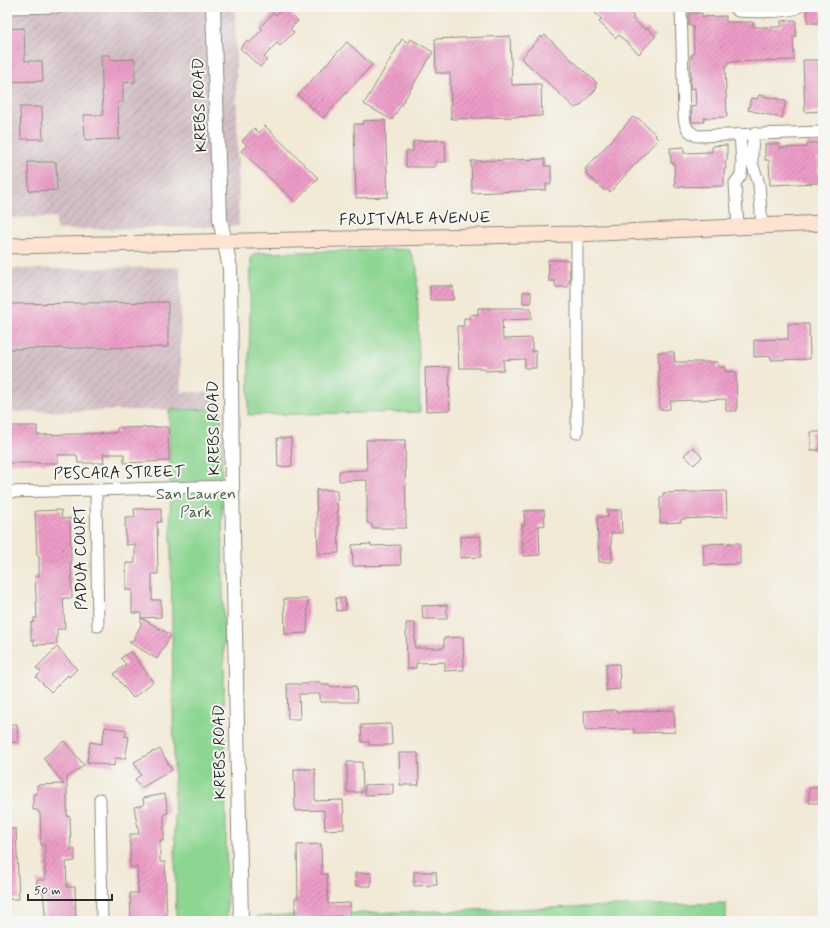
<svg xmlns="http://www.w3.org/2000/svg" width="830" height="928" viewBox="0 0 830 928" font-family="Mynerve,sans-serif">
<defs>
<pattern id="industrial-furrows" width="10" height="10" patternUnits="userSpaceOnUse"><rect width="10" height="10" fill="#d2bec4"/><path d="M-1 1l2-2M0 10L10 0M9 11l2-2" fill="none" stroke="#b4a3a9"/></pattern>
<pattern id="building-hatch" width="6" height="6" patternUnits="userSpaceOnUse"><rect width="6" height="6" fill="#ed9dc8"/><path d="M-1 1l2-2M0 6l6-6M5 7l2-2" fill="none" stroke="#c080a3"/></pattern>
</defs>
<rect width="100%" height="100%" fill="#f6f6f2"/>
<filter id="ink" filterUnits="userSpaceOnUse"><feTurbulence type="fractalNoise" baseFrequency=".025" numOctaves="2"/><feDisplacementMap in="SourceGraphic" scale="8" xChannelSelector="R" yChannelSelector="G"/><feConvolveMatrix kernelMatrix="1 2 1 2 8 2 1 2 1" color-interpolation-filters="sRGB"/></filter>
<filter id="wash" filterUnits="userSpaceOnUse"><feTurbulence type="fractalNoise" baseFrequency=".012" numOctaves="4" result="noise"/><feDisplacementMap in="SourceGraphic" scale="16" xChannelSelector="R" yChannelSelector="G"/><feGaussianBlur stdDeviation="0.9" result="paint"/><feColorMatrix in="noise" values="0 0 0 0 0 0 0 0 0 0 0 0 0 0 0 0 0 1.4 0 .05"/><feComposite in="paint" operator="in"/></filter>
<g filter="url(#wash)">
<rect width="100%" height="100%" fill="#f2e9d6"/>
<path fill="url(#industrial-furrows)" d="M7 7H235L239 226 56 230V217L7 218Z
M180 267 181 392H220L221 409 7 412V269Z"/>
<path fill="#8dd692" stroke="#5c805e" d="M409 249 417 268 420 412 248 415 251 257 257 253Z
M221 409 227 921H176L169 410Z
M726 903V921H257V916Z"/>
<g id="blocks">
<path fill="url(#building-hatch)" d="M599 7H624L634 16 632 18 645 30 647 28 656 36 639 54 619 35 616 38 599 22 602 19 594 12Z
M283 8 298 21 290 29 294 32 280 46 277 43 264 57 267 60 260 67 240 48 247 41 249 43 263 29 260 27 273 13 276 15Z
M807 8H822L823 23H808Z
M689 13H702V17L726 16V22H753V27H781V21L796 20V36H793L794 60 728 62V66H725L727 117 704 118V122H692L691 107 696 106 695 88 690 89 691 55 694 54 693 26H689Z
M24 28 25 61H42L43 81 7 82V29Z
M545 35 597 83 595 86 597 88 579 107 578 106 575 108 521 58 541 36 542 38Z
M510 36 512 85 541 84 542 116 451 119 450 73H436L435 39Z
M402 39 409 43 411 39 433 52 392 120 364 104Z
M347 42 372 65 323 118 298 95Z
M101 55H110V60L135 59V82L123 83V102H118L119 139 85 140 84 115H103Z
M803 60H823V111L805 112Z
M759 95 786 101 782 118 748 110 751 98 757 99Z
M20 107H42L43 139H21Z
M633 117 636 119 638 118 656 135 655 136 658 139 610 192 607 189 605 191 585 173 587 171 585 169Z
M385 120 388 197 356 198 354 124H363V121Z
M265 126 318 178 295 202 241 151 247 145 242 141 254 128 259 133Z
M445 140 446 162H435V167H406V151H413V141Z
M807 143H822L823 158H818L819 183 770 185 769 160H765V144H779V148L807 147Z
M727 145V161H725L726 169H724V186L675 187 674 163H671L670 148 684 147V153L712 152V146Z
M545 159V166H551V184H546V190L472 193 471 161Z
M28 162H56L57 190 29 191Z
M548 260H569L570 282H568V287H555V281H549Z
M430 286H453V300H430Z
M523 292H531V303H523Z
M168 302V347L7 349V304Z
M478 308H531V319L502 320 503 339 532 338V352L536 351V368H525V359L503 360 504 370 485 371V368H459L457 326H464V318H470V315L478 314Z
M788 324H809L810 359 771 360V356L754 357V340L788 339Z
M658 352H674L675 362H718V367H725V371L736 372 737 411H726V399L670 401V409L660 410Z
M449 367 450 410 426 411 425 368Z
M7 426H37V435L115 433H117V428L168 427 169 461 124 463V454H103L104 463H78L77 455H58V463H7Z
M811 432H823V450H811Z
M277 438H291L292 466 278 467Z
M366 440H405L406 528H372V525L367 522V480L339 481V471L367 470Z
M693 447 702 457 694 465 684 455Z
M316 490H337L339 553 318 554Z
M726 491 727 517 681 519V522L660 523V497H663V493Z
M161 508V522H157L158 574H152V600H161V617L141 618V613H132V590H126V563H135V544L126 545 125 517H135L134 509Z
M61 510 62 519 70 518 72 598H63L65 629H57V644L34 645V640H31V623L34 622V618H37L35 576H39V556H37L35 511Z
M544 510 545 525 539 526 540 555 523 556 522 525H525L524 511Z
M607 510H621L622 533H611L612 562H599L597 517H608Z
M481 536V557L460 558V537Z
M740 543V564L704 565 703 544Z
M371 544V546L400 545 401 565 353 566 352 545Z
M336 598H345L346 610 337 611Z
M284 599H308L307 633 285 634Z
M447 605V619H423L422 606Z
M141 618 171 635 157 659 129 642H132L141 625Z
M406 623H415V648H444V638L463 637 464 670 445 671V662L416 663V668L407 669Z
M57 647 77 669 69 677 68 675 51 692 36 677 41 672 36 668Z
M131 651 153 682 133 698 114 674 126 664 121 658Z
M606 664H619L620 689 606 690Z
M308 682H320V685H330V687L356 686 357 702H320V694H299L300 719H288L287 684H308Z
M617 710V712L674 710 675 732 634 733V729L585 730 584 711Z
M7 724H17L18 742 7 743Z
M391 724 392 745H369V742H362L361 725Z
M105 727 127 730 125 736 129 737 125 759 115 758 114 766 87 762 90 742 102 744Z
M64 741 84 765 67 778V816L70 817 71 850 75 849V861L66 862 67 887H75L76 918H68V921H46L43 892H37V880H45V845H41L40 813H38V810H33V794H37V785L64 784 43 758Z
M160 749 172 770 141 788 135 779 141 775 134 762 154 751 155 752Z
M399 753H418L419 785H400Z
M347 762H362L363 792H347Z
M294 769H315V801L343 800 344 829 325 830 324 810 295 811Z
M393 784V794L365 795V785Z
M823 787V803H809V788Z
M165 794 168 813 164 814V840H160V862H165L167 921H138V919H131L130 893H138L137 867H130V834H139L134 807 144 805 143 798Z
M7 829H16L19 899H7Z
M321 844 322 874H327L328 904 350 903V916L295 917V898H298L297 845Z
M414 872H436L437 885 414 886Z
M355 873H371V886H356Z"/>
</g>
</g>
<g filter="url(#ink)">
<use href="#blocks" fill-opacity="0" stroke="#8e8a80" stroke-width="1"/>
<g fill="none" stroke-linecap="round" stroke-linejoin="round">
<g stroke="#8e8a80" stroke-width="13">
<path id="minor" d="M681 7 684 116C685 127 687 131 697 136L823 132
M733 7 738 11C749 12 792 13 798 7
M7 8 58 7
M754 133 752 149V163L759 184 762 226
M738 227 735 183 741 175 742 164 740 134
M577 433V234
M96 490 98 626
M7 492 96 490 232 486
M100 799 102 921"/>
</g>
<g stroke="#8e8a80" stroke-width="16">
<path id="tertiary" d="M213 7 220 219 230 268 232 486 241 921"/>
</g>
<g stroke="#8e8a80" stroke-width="17">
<path id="secondary" d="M7 246 577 234 823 223"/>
</g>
<use href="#minor" stroke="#fff" stroke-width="11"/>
<use href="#tertiary" stroke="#fff" stroke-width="14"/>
<use href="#secondary" stroke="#fde3d1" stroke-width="15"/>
</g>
</g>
<g text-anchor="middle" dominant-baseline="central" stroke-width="4" stroke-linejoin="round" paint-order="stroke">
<g font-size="16" fill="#2b2b2b" stroke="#f6f6f2">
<text transform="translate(200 105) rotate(-92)">KREBS ROAD</text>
<text transform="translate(415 219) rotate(-1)">FRUITVALE AVENUE</text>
<text transform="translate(214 428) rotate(-91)">KREBS ROAD</text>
<text transform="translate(119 473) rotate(-1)">PESCARA STREET</text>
<text transform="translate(81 558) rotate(-91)">PADUA COURT</text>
<text transform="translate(220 752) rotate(-91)">KREBS ROAD</text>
</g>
<g font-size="16" fill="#485e4a" stroke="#f6f6f2">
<text x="196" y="494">San Lauren<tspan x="196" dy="18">Park</tspan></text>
</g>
</g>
<rect width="830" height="928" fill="none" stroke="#f6f6f2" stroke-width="24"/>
<path d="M28 894v6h84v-6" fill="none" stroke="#2b2b2b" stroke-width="2"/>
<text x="34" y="894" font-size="12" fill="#2b2b2b" stroke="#f6f6f2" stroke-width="3" paint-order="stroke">50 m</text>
</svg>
